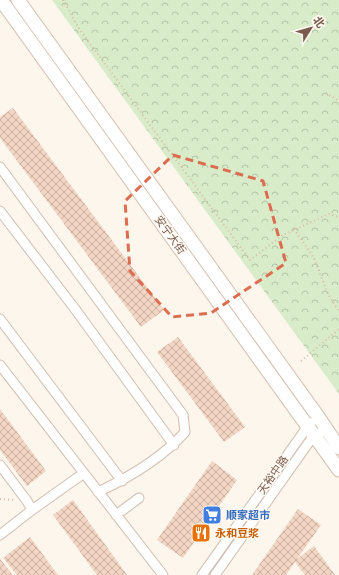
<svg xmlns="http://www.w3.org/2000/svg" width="339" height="575" viewBox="0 0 339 575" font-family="Rubik,'Noto Sans SC',sans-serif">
<defs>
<pattern id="forest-crowns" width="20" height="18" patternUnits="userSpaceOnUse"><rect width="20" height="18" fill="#d8ecc9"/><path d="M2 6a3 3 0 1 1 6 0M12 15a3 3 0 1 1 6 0" fill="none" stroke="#b4c2a5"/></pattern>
<pattern id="building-cross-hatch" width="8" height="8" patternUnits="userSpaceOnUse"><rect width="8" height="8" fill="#f3d5c3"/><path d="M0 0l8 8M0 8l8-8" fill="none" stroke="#cab0a1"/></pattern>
</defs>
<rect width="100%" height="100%" fill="#fdf6ec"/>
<path fill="url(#forest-crowns)" d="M52 0H339V394Z"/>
<path fill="url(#building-cross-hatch)" d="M13 108 164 310 141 327 0 138V117Z
M178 337 245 427 224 442 157 352Z
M0 409 46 471 27 486 0 450Z
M212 461 237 480 183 558 157 540Z
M73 500 127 575H97L53 515Z
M298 509 321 525 297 559 314 546 335 575H305L295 562 286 575H252Z
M30 537 58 575H17L3 558Z
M0 559 13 575H0Z"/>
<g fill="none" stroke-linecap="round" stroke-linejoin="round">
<g stroke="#d1beb0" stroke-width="11">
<path id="minor" d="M0 167 183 415 185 432C162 458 130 477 98 492
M0 211 75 309 174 445
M0 319 122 481
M0 365 163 575
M0 465 27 501 32 510
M116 515 139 498
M0 535 32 510 84 473
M202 575 308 426 311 423
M215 575 314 435 327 430"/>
</g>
<g stroke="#d6c0b0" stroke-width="15">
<path id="secondary" d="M1 0 339 470
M18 0 319 418 339 448"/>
</g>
<path stroke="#d9b8a5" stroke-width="2" stroke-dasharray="1 3" stroke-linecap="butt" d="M63 0 80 30 250 260 283 235 329 214 339 217
M326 93 339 101
M294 229 314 258 328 294 339 312
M301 361 339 329
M0 499 14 500"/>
<use href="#minor" stroke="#fff" stroke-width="9"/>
<use href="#secondary" stroke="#fff" stroke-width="13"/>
</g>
<path fill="none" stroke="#dc6d51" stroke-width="3" stroke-dasharray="8 5" stroke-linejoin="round" d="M173 155 263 181 286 263 211 313 172 317 130 271 125 201Z"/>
<defs>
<g id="supermarket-square" transform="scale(1)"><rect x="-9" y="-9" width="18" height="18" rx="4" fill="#3f7fe0" stroke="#fffaf3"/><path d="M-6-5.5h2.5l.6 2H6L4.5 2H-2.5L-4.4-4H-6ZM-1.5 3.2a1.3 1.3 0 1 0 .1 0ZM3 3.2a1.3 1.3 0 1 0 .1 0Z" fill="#fff"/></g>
<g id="restaurant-square" transform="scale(1)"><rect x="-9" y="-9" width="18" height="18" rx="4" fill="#e8710a" stroke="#fffaf3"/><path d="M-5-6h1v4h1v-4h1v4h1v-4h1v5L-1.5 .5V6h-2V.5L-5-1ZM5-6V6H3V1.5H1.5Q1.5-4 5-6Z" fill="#fff"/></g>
</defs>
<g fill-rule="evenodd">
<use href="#supermarket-square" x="212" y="515"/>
<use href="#restaurant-square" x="201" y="533"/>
</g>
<g text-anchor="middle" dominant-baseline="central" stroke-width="3" stroke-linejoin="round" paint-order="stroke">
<g font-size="11" fill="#7a5c4d" stroke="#fffaf3">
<text transform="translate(170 235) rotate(54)">安宁大街</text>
<text transform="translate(273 475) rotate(-55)">天裕中路</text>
</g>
<g font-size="11" font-weight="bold" fill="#366cbe" stroke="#fffaf3" text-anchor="start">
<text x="226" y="515">顺家超市</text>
</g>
<g font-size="11" font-weight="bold" fill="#c56008" stroke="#fffaf3" text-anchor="start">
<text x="215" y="533">永和豆浆</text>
</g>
</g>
<g transform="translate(311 28) rotate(53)" stroke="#fffaf3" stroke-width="3" paint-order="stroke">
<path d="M0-3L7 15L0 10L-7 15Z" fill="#7a5c4d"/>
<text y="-6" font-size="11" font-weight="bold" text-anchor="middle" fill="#7a5c4d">北</text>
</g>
</svg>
